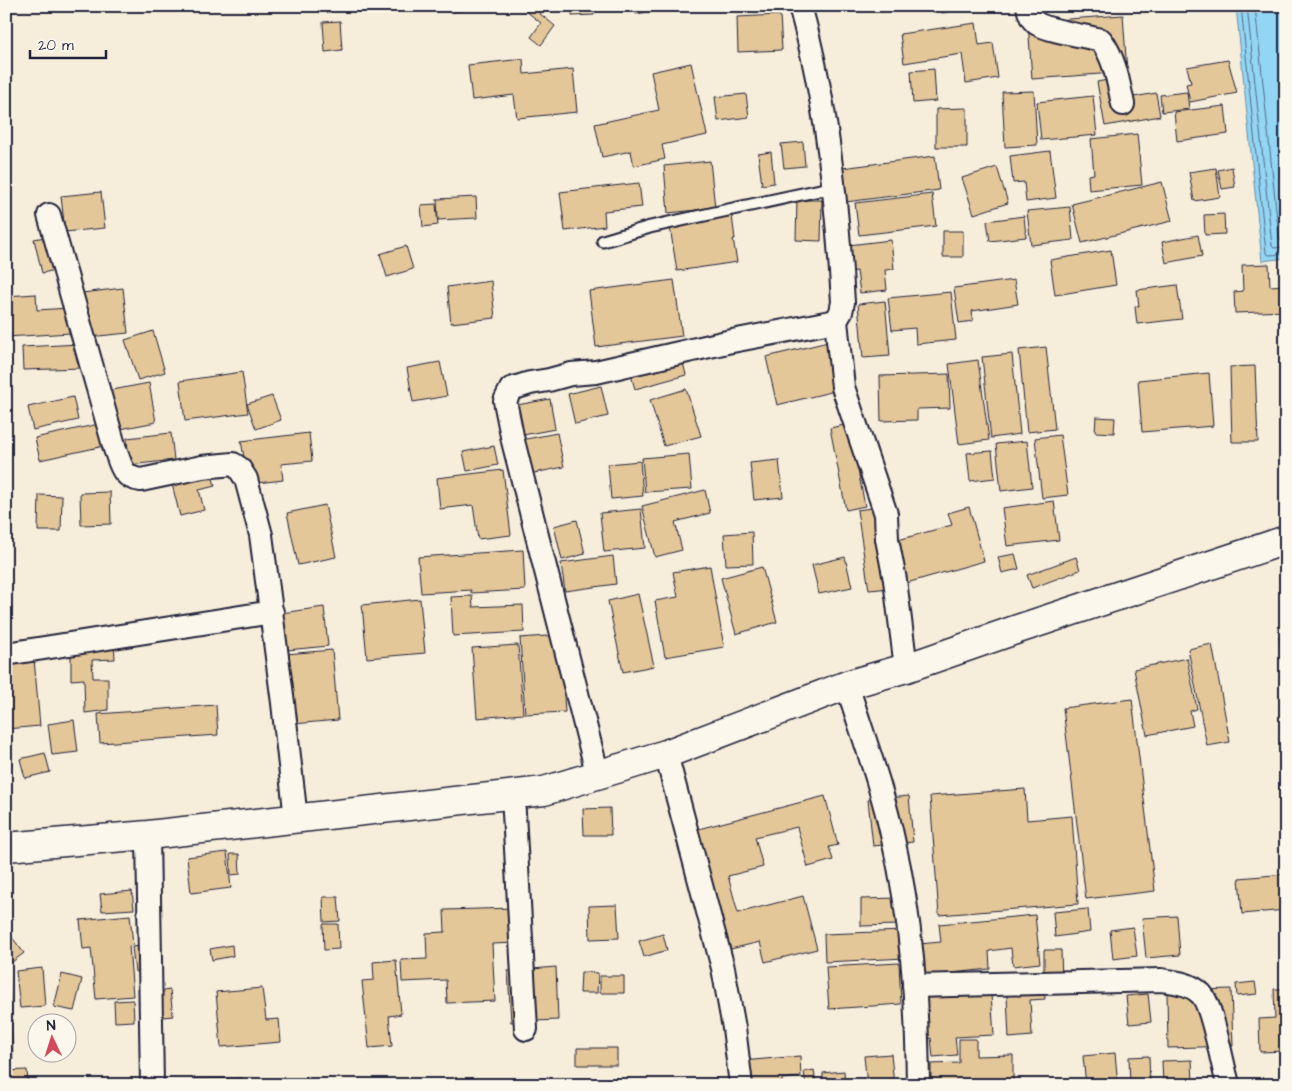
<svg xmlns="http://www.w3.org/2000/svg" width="1292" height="1091" viewBox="0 0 1292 1091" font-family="'Architects Daughter',sans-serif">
<rect width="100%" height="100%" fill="#f6eddb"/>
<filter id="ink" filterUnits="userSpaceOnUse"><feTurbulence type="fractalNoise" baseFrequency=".02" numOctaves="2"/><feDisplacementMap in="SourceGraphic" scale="10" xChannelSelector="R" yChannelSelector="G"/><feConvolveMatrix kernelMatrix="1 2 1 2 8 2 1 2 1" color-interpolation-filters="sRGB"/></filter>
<g filter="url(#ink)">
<path fill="#93d6f4" stroke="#668eaa" d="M1236 6H1286V258L1262 261Z"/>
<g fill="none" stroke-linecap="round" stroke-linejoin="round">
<path stroke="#4f6a85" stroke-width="1" d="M1241 6 1266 253 1269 255 1286 254
M1247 6 1272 246 1274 248 1286 247
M1255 6 1279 238 1280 240H1286"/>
</g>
<path fill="#e4c798" stroke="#22223b" d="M452 6H471L472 8 454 12Z
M530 6H544L539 13 555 26 541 45 531 37 541 23 526 11Z
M572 6H593L594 15 572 16Z
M635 6H659L660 10 636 14Z
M940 6H973L942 13Z
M780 15 782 50 738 52 737 17Z
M1123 15 1127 72 1032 79 1028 22Z
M340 21 342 50 325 52 323 22Z
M976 23 979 45 993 43 998 78 966 83 962 54 904 63 900 34Z
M523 59 524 74 573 69 577 112 517 118 514 95 472 100 468 65Z
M1228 60 1237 93 1190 102 1186 84 1191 83 1187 67Z
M691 63 707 135 662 145 665 159 634 166 631 151 602 157 595 124 659 110 651 72Z
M934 69 936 101 913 103 911 71Z
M1129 76 1134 97 1156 93 1160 116 1105 126 1097 82Z
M1034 91 1037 145 1005 147 1002 92Z
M1187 92 1189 109 1162 112 1160 95Z
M746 94 749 117 718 121 715 97Z
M1093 96 1097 135 1041 140 1037 102Z
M1225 106 1228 134 1177 141 1174 112Z
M967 108V147H936V109Z
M1137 134 1142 185 1089 190 1088 175 1094 174 1091 139Z
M803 142 805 166 784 168 781 144Z
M1050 151 1056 198 1026 202 1024 182 1013 183 1010 156Z
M771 152 774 183 762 185 758 154Z
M935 156 939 190 846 202 842 168Z
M710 161 715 208 668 213 664 166Z
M997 167 1008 203 974 214 962 178Z
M1232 167 1235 187 1222 189 1218 170Z
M1216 168 1220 197 1194 201 1189 172Z
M1162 182 1172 221 1082 243 1072 204Z
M639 183 642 207 604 211 605 226 565 231 560 192Z
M101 192 105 228 65 232 61 196Z
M932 194 936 226 859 235 855 203Z
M476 197 477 218 438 220 437 199Z
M797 200H822L821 241 796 240Z
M436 204 438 225 423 227 421 205Z
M1070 207 1073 240 1031 245 1027 211Z
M1224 214 1225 234 1205 235 1204 215Z
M732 216 735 239H733L737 262 677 271 670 227Z
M1024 216 1026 237 990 241 987 221Z
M943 231H963V257H943Z
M1198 235 1202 256 1166 263 1162 242Z
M50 236 60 269 42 273 34 239Z
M891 240 894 269 885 270 887 290 860 293 857 271 843 272 840 246Z
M406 246 413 269 387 277 380 254Z
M1111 250 1116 285 1055 295 1050 260Z
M1269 264 1270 286 1286 285V311L1235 313 1234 292 1243 291 1242 265Z
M674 280 682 336 596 347 589 291Z
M1014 280 1018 304 972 311 973 321 959 323 954 288Z
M491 281 495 318 451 323 447 287Z
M1177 285 1182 319 1137 324 1135 307 1139 306 1137 290Z
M123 288 128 333 79 338 74 294Z
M951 292 956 340 916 344 915 328 892 330 888 298Z
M36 294 37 310 69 308 70 333 6 337V296Z
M885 301 890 356 863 358 858 304Z
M153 331 165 372 138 380 125 340Z
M828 342 839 390 777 405 766 357Z
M80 344 81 368 23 370 22 347Z
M1046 347 1055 429 1027 432 1019 350Z
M1012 354 1020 434 991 438 982 357Z
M682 359 686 375 635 389 630 372Z
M978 360 989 440 959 444 949 364Z
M440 362 447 396 413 402 407 368Z
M1255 366 1258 442H1232L1230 367Z
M242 372 248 413 185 421 180 381Z
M1209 373 1213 426 1142 432 1138 380Z
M949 374 950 408 917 409V420L881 421 880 376Z
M149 383 156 422 115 430 107 391Z
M601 386 608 416 575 424 568 394Z
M686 389 701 436 664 446 650 400Z
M272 396 281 420 256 429 247 404Z
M73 397 78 420 33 430 28 407Z
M550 399 555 429 523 435 517 405Z
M1096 417 1115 418 1114 433 1095 432Z
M99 424 104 446 40 460 35 438Z
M849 424 865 506 846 510 830 428Z
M171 433 174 460 129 465 127 438Z
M309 433 312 461 281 464 283 480 249 484 241 441Z
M557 433 564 467 529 474 521 440Z
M1060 435 1068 495 1042 498 1035 438Z
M1027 441 1032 487 1001 491 996 444Z
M494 446 498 465 467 471 463 452Z
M992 451 995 478 970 481 967 453Z
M689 454 692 489 645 492 642 458Z
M779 460 783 497 754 500 750 463Z
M640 461 643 496 611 499 608 464Z
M210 467 215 486 199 490 204 510 180 516 170 476Z
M503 470 511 535 478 539 473 505 440 509 437 478Z
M705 490 710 513 675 522 682 550 655 557 642 506Z
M110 492 111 524 81 525 80 493Z
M39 495 62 496 61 531H38Z
M1054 501 1059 540 1007 546 1002 508Z
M325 505 336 557 298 565 287 513Z
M880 507 891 588 869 590 857 510Z
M969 507 984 561 903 584 891 542 952 525 948 513Z
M641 509 645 548 604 552 600 513Z
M577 520 585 554 562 560 554 526Z
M752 532 753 564 726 565 724 534Z
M523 550 525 590 471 593V590L421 593 418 557Z
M1015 554 1019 569 1002 573 998 557Z
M613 556 616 584 565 591 561 563Z
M845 557 852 587 819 594 812 565Z
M1076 557 1080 570 1032 588 1027 575Z
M710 566 724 647 665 657 655 601 678 597 673 572Z
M762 567 777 622 736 634 721 578Z
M638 594 654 666 623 672 608 601Z
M472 596 473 607 523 605 524 632 453 636 451 597Z
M420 599 425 653 367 658 362 605Z
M324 607 328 646 287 650 281 613Z
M560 635 565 712 525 714 520 638Z
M1279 637H1286V697Z
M114 640 115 659 92 660 93 678H108V710L85 713 84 679 71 680V648Z
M1212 644 1230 742 1207 746 1188 649Z
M518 645 523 714 477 718 472 648Z
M332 650 338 720 293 724 286 654Z
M1187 658 1197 709 1190 711 1193 726 1147 735 1134 669Z
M34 659 40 726 6 729V661Z
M1132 699 1155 891 1086 899 1063 708Z
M216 705 218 735 100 743 98 714Z
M74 720 78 752 52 755 48 724Z
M45 753 50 772 25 778 20 759Z
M1025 789 1027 820 1072 816 1078 904 939 915 930 796Z
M825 796 838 845 829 847 833 860 808 867 797 827 755 837 763 867 728 876 738 913 803 896 817 949 765 962 760 942 718 952 687 832Z
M909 796 913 842 873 846 868 800Z
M610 808 611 835H584L583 809Z
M227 852 231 888 191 893 187 857Z
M230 854H239L240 874 231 875Z
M1286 874V910L1242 914 1239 878Z
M132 891 134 909 102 911 100 894Z
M323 897H338L340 921 324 922Z
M898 898 899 925 861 926V899Z
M617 905 619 938 590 939 589 906Z
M515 908 517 943 492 944 495 1001 447 1003 446 980 402 982 401 960 427 959 426 933 445 932 444 910Z
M1088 909 1090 932 1055 937 1053 912Z
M130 915 133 945 129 946 133 996 96 999 91 948 83 949 80 920Z
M1035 915 1040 963 1013 966 1011 948 989 951 990 969 922 976 919 944 941 942 939 924Z
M1177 916 1180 955 1146 958 1142 918Z
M323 924H338L339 949 324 950Z
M1133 927 1137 956 1113 959 1110 930Z
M904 931 905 958 825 962 824 934Z
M663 934 667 950 644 957 639 941Z
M11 936 24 953 12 962 6 954V939Z
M232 945 233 956 212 960 210 949Z
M141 946 143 971 135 972 132 947Z
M1044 950H1061L1062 982H1044Z
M396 960 401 1014 389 1016 392 1046 369 1048 362 981 374 980 373 962Z
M899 963 901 1004 829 1009 826 967Z
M6 965H8L13 1059H6Z
M556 967 558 1020 511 1022 508 971Z
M42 968 45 1006 20 1008 16 971Z
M581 972 598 973 597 993H580Z
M1043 973 1045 999 1030 1000 1032 1036 1009 1038 1006 975Z
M62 974 82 979 74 1011 54 1007Z
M600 976H624V993H600Z
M990 981 994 1035 955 1037 957 1055 933 1057 931 1038 926 1039 922 987Z
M1255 982 1257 994 1237 996 1236 984Z
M262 988 266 1020 279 1019 281 1042 221 1047 216 992Z
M1231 989 1233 1046 1168 1048 1167 991Z
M1274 989H1286V1051L1260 1052 1259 1019 1275 1018Z
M170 990 173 1016 153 1018 150 993Z
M1148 994 1151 1022 1129 1024 1126 996Z
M133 1000 134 1021 115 1022 114 1001Z
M959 1039H976V1056L1013 1055V1085H931V1064L959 1063Z
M577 1048H617V1065H577Z
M1115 1053 1118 1085H1086L1083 1056Z
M891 1054 894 1085H867L864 1056Z
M800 1056 801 1077 782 1079V1085H744L742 1061Z
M1149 1056 1150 1085H1130L1129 1057Z
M1192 1060 1193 1085H1163L1162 1061Z
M27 1070 28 1085H6V1071Z
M814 1070 816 1085H806L804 1072Z
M844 1071 845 1084 859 1082V1085H823V1073Z
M242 1078V1085H195V1079Z"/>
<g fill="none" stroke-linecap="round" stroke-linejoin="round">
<g stroke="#22223b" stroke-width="15">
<path id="service" d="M603 241 650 227 834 187"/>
</g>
<g stroke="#22223b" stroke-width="26">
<path id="minor" d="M800 6C827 102 837 203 843 302L841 312 836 321 843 387 886 514 887 539 895 580 906 668
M1028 6C1029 13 1031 19 1036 23 1048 31 1086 36 1101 40 1115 59 1118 81 1123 104
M49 215 115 449C121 465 122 478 141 480L202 467 233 464 239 468 246 479 261 535 283 703 296 819
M6 654 272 612
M847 685C863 736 882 787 893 839 912 919 917 1002 918 1085
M666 754 723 968 734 1028 741 1085
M598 776 513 441 505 401 511 389 530 383 549 380 571 374 596 372 727 342 836 321
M513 795 526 1029
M148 835 152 1085
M914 986 1161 980C1175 982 1190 983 1201 994 1212 1005 1222 1063 1227 1080"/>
</g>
<g stroke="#22223b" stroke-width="31">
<path id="primary" d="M6 847 148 835 544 791 666 754 847 685 906 668 1018 629 1286 540"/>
</g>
<use href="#service" stroke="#fbf7ec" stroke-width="11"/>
<use href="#minor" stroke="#fbf7ec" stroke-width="22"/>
<use href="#primary" stroke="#fbf7ec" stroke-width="28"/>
</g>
</g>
<rect width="1292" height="1091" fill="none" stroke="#fbf7ec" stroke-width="25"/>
<rect x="12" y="12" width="1267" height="1066" fill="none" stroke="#22223b" stroke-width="2" filter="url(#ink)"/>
<g transform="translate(52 1038) rotate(356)"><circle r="24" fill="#fbf7ec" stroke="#a4a2a5"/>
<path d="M0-4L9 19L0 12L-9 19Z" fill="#d1495b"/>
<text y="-8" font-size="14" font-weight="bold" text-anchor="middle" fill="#22223b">N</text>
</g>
<path d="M30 50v8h76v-8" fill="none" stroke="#22223b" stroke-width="2.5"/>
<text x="38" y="50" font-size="15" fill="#22223b" stroke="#fbf7ec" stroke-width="4" paint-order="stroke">20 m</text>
</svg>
